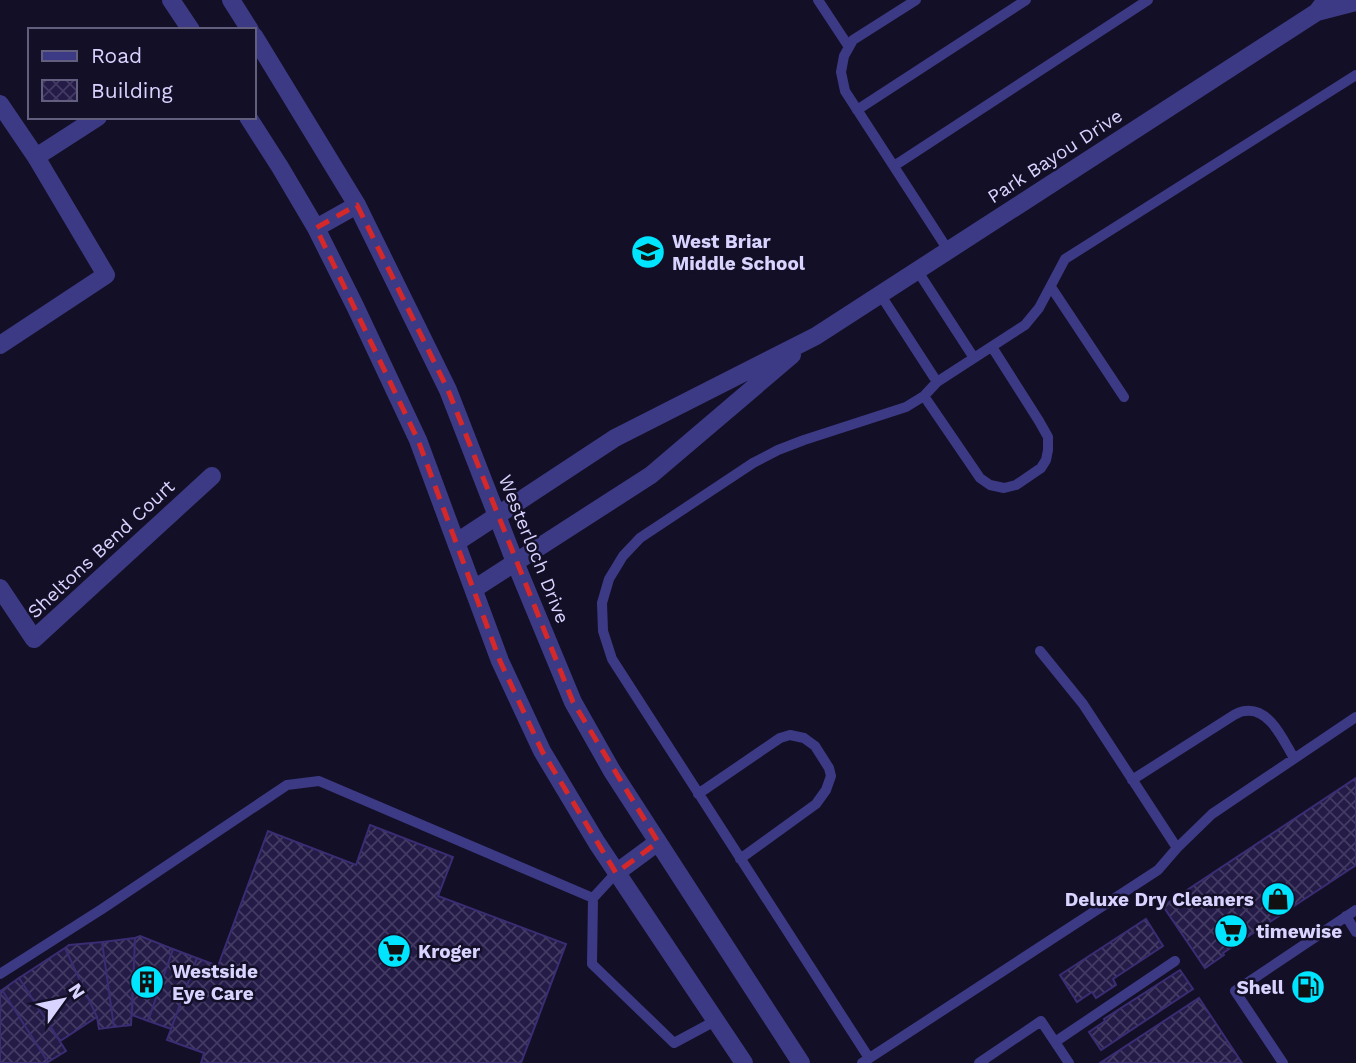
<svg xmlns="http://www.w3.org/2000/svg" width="1356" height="1063" viewBox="0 0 1356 1063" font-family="'Work Sans',sans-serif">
<defs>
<pattern id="building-cross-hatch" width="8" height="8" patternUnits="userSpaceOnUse" patternTransform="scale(1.75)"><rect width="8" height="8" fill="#241b47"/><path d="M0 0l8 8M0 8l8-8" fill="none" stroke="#433b63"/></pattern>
</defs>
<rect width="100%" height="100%" fill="#130f26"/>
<path fill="url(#building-cross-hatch)" stroke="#3b2d73" stroke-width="2" d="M1356 778V865L1223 953 1224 955 1205 968 1163 906Z
M370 825 453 857 438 896 566 944 521 1063H201L204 1053 167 1040 197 958 218 966 268 831 356 865Z
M1146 919 1163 946 1113 979 1116 985 1096 998 1092 992 1077 1002 1060 975Z
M140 936 173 949 148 1021 132 1015 135 938Z
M135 938 131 1025 114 1027 102 942Z
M102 942 114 1027 99 1029 97 1017 65 948 69 945Z
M65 948 97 1017 60 1041 19 978Z
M173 949 197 958 171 1029 148 1021Z
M1180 970 1193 989 1101 1050 1089 1032 1105 1021 1104 1019Z
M19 978 66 1051 48 1062 2 990Z
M2 990 48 1062 47 1063H0V991Z
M1199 998 1242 1063H1100Z"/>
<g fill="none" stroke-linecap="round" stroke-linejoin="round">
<path stroke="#3d3a85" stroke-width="10" d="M818 0 849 47
M916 0 853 40 844 56 841 72 845 91 948 250
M857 110 1026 0
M894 166 1148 0
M917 270 974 358
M1051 287 1124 397
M880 294 937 382
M924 396 980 478 990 485 1004 488 1016 485 1041 468 1046 460 1048 450V437L1039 421 992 347
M1040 651 1083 704 1177 848
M1132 780 1234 715C1238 713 1241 711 1245 711 1270 707 1284 742 1294 758
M698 794 780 738 790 735 804 738 815 746 829 768 831 776 826 790 816 804 740 859
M593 898 592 964 674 1043 715 1021
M1346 916 1356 932
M0 974 102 909 287 785 319 781 593 898 616 873
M1055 1042 1175 961
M869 1058 612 659 603 631 602 603 609 579 623 556 640 538 753 463 778 450 804 440 906 407 924 396 937 382 1025 325 1039 308 1065 259 1356 75
M862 1063 1158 870 1177 848 1212 814 1356 717
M979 1063 1041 1021 1069 1063
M1283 1063 1235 991 1356 910"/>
<path stroke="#3d3a85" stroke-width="18" d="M0 104 36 157 106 275 0 345
M36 157 98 117
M0 588 34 639 212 476"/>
<path stroke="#3d3a85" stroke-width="18" d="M171 0 191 30
M231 0 250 30
M1317 12 1356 2
M254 36 357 205 448 390 515 562 573 702 612 771 801 1063
M248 117 280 167 316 228 355 306 418 440 500 661 542 751 597 843 744 1063
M316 228 357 205
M457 542 615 438 816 336 1317 12 1326 0
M474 589 651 475 792 355
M616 873 658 842"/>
</g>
<path fill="none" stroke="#d62828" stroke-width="5" stroke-dasharray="14 9" stroke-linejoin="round" d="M357 205 448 390 573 702 658 842 616 873 542 751 500 661 418 440 316 228Z"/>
<defs>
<g id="school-disc" transform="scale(1.75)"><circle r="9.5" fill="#00e5ff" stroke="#130f26"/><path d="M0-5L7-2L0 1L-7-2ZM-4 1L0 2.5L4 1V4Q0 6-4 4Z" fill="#111"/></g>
<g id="shop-disc" transform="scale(1.75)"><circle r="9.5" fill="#00e5ff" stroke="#130f26"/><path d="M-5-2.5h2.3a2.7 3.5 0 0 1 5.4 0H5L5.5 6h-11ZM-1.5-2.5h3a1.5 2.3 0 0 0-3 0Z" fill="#111"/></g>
<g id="supermarket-disc" transform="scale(1.75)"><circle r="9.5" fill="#00e5ff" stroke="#130f26"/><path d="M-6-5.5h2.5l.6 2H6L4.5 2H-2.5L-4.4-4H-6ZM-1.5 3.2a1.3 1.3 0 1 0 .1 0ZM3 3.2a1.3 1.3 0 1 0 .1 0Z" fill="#111"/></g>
<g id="building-disc" transform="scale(1.75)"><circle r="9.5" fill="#00e5ff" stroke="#130f26"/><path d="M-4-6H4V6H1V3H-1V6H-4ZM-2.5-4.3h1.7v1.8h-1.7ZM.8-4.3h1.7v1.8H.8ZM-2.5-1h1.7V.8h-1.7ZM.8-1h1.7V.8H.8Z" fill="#111"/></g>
<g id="fuel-disc" transform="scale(1.75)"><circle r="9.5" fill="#00e5ff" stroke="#130f26"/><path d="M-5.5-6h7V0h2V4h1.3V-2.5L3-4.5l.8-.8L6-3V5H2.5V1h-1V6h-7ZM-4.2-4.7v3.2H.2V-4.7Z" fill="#111"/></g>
</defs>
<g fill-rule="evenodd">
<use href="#school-disc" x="648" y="252"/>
<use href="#shop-disc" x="1278" y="899"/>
<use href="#supermarket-disc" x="1231" y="931"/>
<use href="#supermarket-disc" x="394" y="951"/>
<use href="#building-disc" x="147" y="982"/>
<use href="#fuel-disc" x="1308" y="987"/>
</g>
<g text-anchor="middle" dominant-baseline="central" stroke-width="5" stroke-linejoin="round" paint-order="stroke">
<g font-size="19" fill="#d9d4ff" stroke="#130f26">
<text transform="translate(1055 156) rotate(-33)">Park Bayou Drive</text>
<text transform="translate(101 549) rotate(-43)">Sheltons Bend Court</text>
<text transform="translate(534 549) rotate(68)">Westerloch Drive</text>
</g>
<g font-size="19" font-weight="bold" fill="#d9d4ff" stroke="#130f26" text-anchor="start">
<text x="672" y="241">West Briar<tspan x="672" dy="22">Middle School</tspan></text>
<text x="1254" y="899" text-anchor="end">Deluxe Dry Cleaners</text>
<text x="1256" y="931">timewise</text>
<text x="418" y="951">Kroger</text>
<text x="172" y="971">Westside<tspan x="172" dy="22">Eye Care</tspan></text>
<text x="1284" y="987" text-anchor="end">Shell</text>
</g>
</g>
<rect x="28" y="28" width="228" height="91" fill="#130f26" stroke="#625e7d" stroke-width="2"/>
<rect x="42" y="51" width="35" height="10" fill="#3d3a85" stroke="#625e7d" stroke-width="2"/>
<text x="91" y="63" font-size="21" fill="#d9d4ff">Road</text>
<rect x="42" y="80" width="35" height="21" fill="url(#building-cross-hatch)" stroke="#625e7d" stroke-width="2"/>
<text x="91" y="98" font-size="21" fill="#d9d4ff">Building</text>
<g transform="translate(63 1000) rotate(57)" stroke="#130f26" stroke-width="5" paint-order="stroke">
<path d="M0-5L12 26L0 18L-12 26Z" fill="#d9d4ff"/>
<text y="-10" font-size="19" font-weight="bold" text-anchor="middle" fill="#d9d4ff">N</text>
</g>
</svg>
